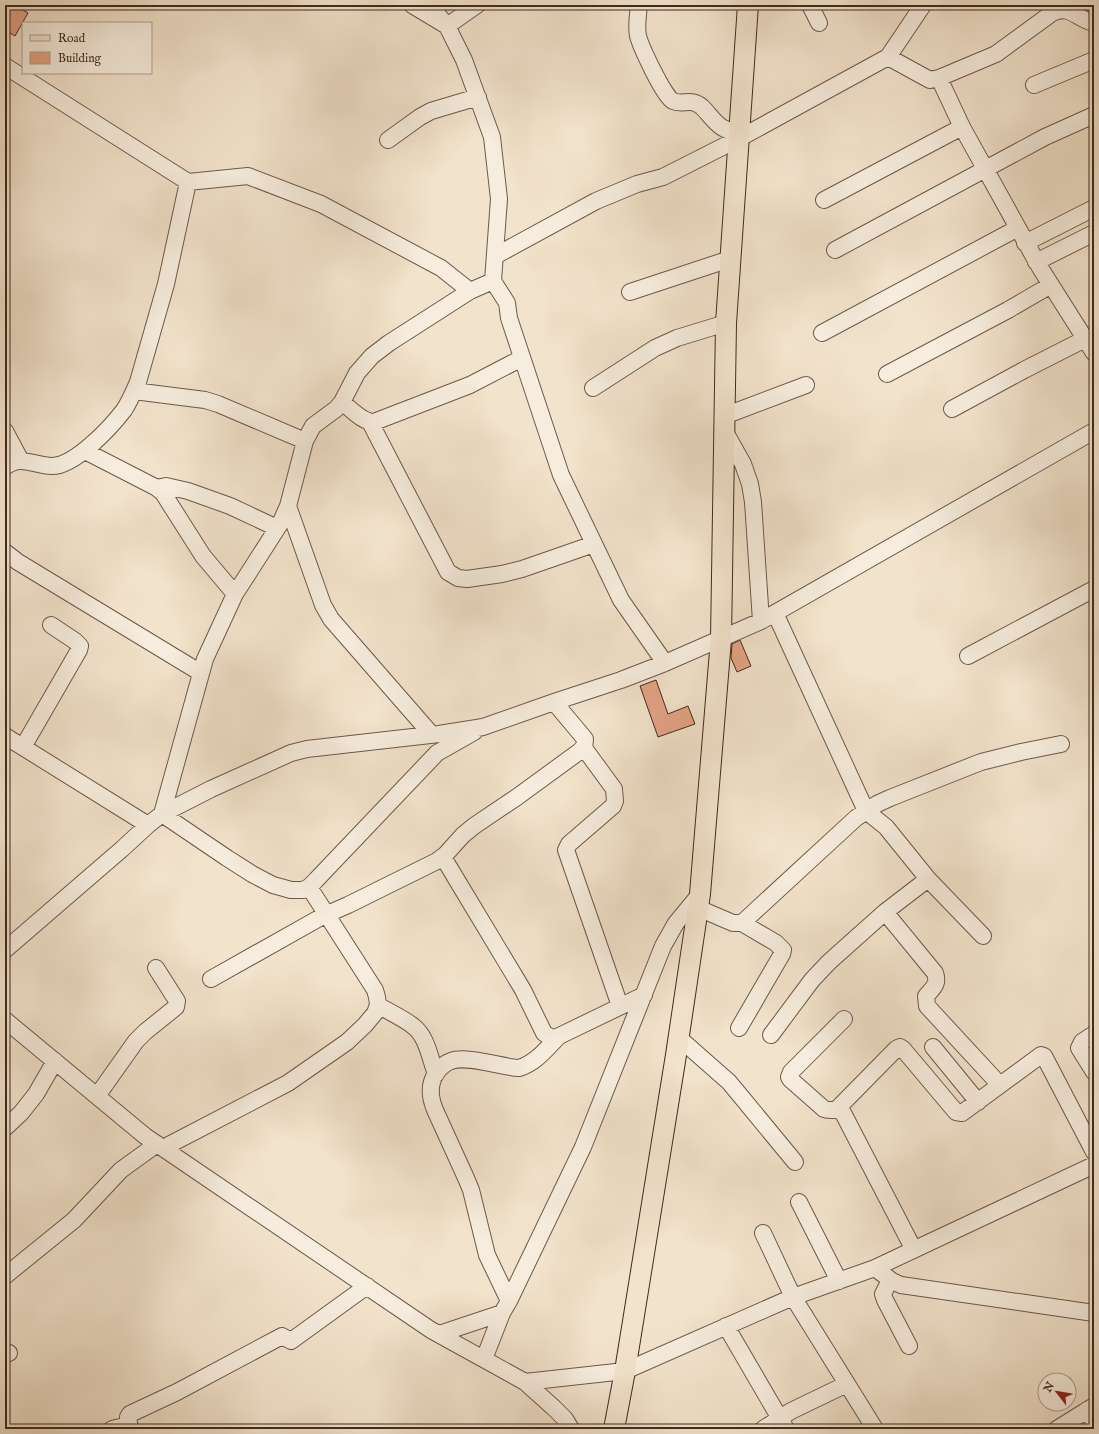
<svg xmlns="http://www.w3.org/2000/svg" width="1099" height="1434" viewBox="0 0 1099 1434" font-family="'IM FELL English',serif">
<rect width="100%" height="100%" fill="#f2e3cc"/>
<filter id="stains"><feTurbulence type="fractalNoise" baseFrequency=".005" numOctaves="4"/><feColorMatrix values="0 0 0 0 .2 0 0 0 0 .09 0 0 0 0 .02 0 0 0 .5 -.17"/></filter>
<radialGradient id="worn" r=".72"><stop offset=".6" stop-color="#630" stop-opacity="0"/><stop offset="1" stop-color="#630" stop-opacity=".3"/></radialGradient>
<path fill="#e4a385" stroke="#412a1e" d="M5 5H15L28 13 15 36 5 30Z
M740 640 751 666 737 672 731 658 732 644Z
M656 680 668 714 688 706 695 724 658 737 640 686Z"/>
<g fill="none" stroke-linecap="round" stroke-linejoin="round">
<g stroke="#6d584a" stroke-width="18">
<path id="minor" d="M412 5 447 26 477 5
M430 5 447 26 464 60 492 137 499 199 493 281 507 303 509 318 561 475 621 600 665 663
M639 5C638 15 636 26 638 36 641 47 664 97 673 101 683 106 691 97 702 107 713 118 721 134 739 131
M810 5 819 23
M888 57 930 80 939 78 996 54 1052 13C1070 4 1076 19 1094 23
M5 66 188 182 248 176 321 204 441 268 470 291
M939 78 962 127 1039 266 1094 353
M1034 85 1094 60
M388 140 420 117 431 111 478 97
M824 200 962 127
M1025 243 1094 208
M835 250 1045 137 1094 115
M495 256 596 201 637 184 663 177 738 139 888 57 923 5
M1036 262 1094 233
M630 292 730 259
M822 333 1018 228
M887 374 1008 310 1051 285
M593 388 655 348 677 338 726 323
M134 391 205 400 218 404 305 441
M342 402C351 409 362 422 374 422L470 385 522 358
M952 409 1024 370 1085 339
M724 416 806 385
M370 422 448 572 458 578 467 579 502 574 522 569 594 544
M724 430 743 464 750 484 753 502 761 621
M5 431 21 461
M85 451 157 488 163 493 203 556 235 594
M5 467C21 454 34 466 52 466 75 466 111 427 124 410 130 401 134 391 138 382L166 284 188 182
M157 488 166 486 188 491 230 506 277 528
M288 506 323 605 331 619 432 735
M5 552 18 562 201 673
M775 613 866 811 886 827 928 879 983 936
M968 656 1094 589
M474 732 437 753 316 880 309 887 303 890H291L273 885 252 874 227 858 162 814 205 659 235 594 280 524 288 506 305 441 313 426 336 409 342 402 357 373 372 356 389 343 470 291 493 281
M5 736 148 825
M23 747 79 650 80 646 75 641 51 625
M584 748 614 789 615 801 613 806 569 844 566 850 620 1006
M443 857 523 990 544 1033 550 1037 555 1038 644 995
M698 908 733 923H742L856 818 877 804 890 798 981 762 1021 752 1061 744
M885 912 935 973C939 984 933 988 926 996L927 1006 1000 1085
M5 950 122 849 148 825 162 814 211 789 291 753 307 749 439 734 483 727 554 702 621 680 665 663 761 621 1094 431
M211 979 323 916 348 905 437 861 445 855 463 835 474 826 517 797 580 751C584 747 585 745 585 739L554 702
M378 1005C389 1012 403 1018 413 1026 427 1036 430 1059 436 1074
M844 1019 791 1072 789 1077 790 1079 824 1109C831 1112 837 1107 843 1113L914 1250
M5 1020 145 1136 431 1330 525 1382 554 1408 565 1419 571 1429
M739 1028 782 954 783 950 776 943 742 923
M1094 1034 1082 1042 1079 1048 1094 1072
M771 1035 812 980 829 962 885 912 928 879
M679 1038 729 1082 795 1162
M933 1047 978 1102
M97 1096 136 1041 145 1032 176 1007 177 1001 156 968
M837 1109 896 1049 900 1047 903 1049 956 1112 962 1113 1041 1055 1044 1056 1094 1152
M5 1128 21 1113 36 1094 55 1061
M163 1148 288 1083 347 1042 365 1025 375 1013 378 1005 377 997 375 990 309 887
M799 1202 839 1281
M763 1233 793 1297 875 1429
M875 1268 892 1281 901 1285 1094 1313
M5 1276 74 1220 121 1170 157 1144
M890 1280 883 1294 885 1300 909 1346
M509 1301 487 1255 471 1190 466 1178 435 1110C430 1098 428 1084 437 1072 441 1067 445 1063 451 1061 467 1055 501 1067 519 1068 536 1063 547 1048 559 1036
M726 1326 786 1429
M439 1334 502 1313
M5 1354 9 1353
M484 1359 502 1313 509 1301 583 1147 663 946 676 923 700 894
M525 1382 625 1371 793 1297 875 1268 1094 1165
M1087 1410 1094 1422
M112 1429 129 1425
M130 1429 128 1417 130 1414 177 1392 282 1336 291 1341 367 1286
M763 1429 791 1411 847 1384
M1057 1429 1094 1406"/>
</g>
<g stroke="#412a1e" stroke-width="22">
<path id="major" d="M614 1429 625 1371 676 1055 700 894 721 639 726 323 748 5"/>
</g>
<use href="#minor" stroke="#f7edde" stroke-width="16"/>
<use href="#major" stroke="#f2e3cc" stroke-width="20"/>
</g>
<rect width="1099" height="1434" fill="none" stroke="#f2e3cc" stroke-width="20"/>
<rect x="6" y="6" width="1087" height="1422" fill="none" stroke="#412a1e" stroke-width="2"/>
<rect x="10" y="10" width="1079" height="1414" fill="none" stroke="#412a1e"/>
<rect x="22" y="22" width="130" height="52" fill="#f7edde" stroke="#ae9f91"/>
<rect x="30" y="35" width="20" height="6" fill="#f2e3cc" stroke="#ae9f91"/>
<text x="58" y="42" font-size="12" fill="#412a1e">Road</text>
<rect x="30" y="52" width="20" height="12" fill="#e4a385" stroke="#ae9f91"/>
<text x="58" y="62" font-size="12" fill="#412a1e">Building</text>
<g transform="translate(1057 1392) rotate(301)"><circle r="19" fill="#f7edde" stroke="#ae9f91"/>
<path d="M0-3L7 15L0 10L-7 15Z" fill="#8f2418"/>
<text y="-6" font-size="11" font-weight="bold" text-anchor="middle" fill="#412a1e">N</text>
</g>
<rect width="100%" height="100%" filter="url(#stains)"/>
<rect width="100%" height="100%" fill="url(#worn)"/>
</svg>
